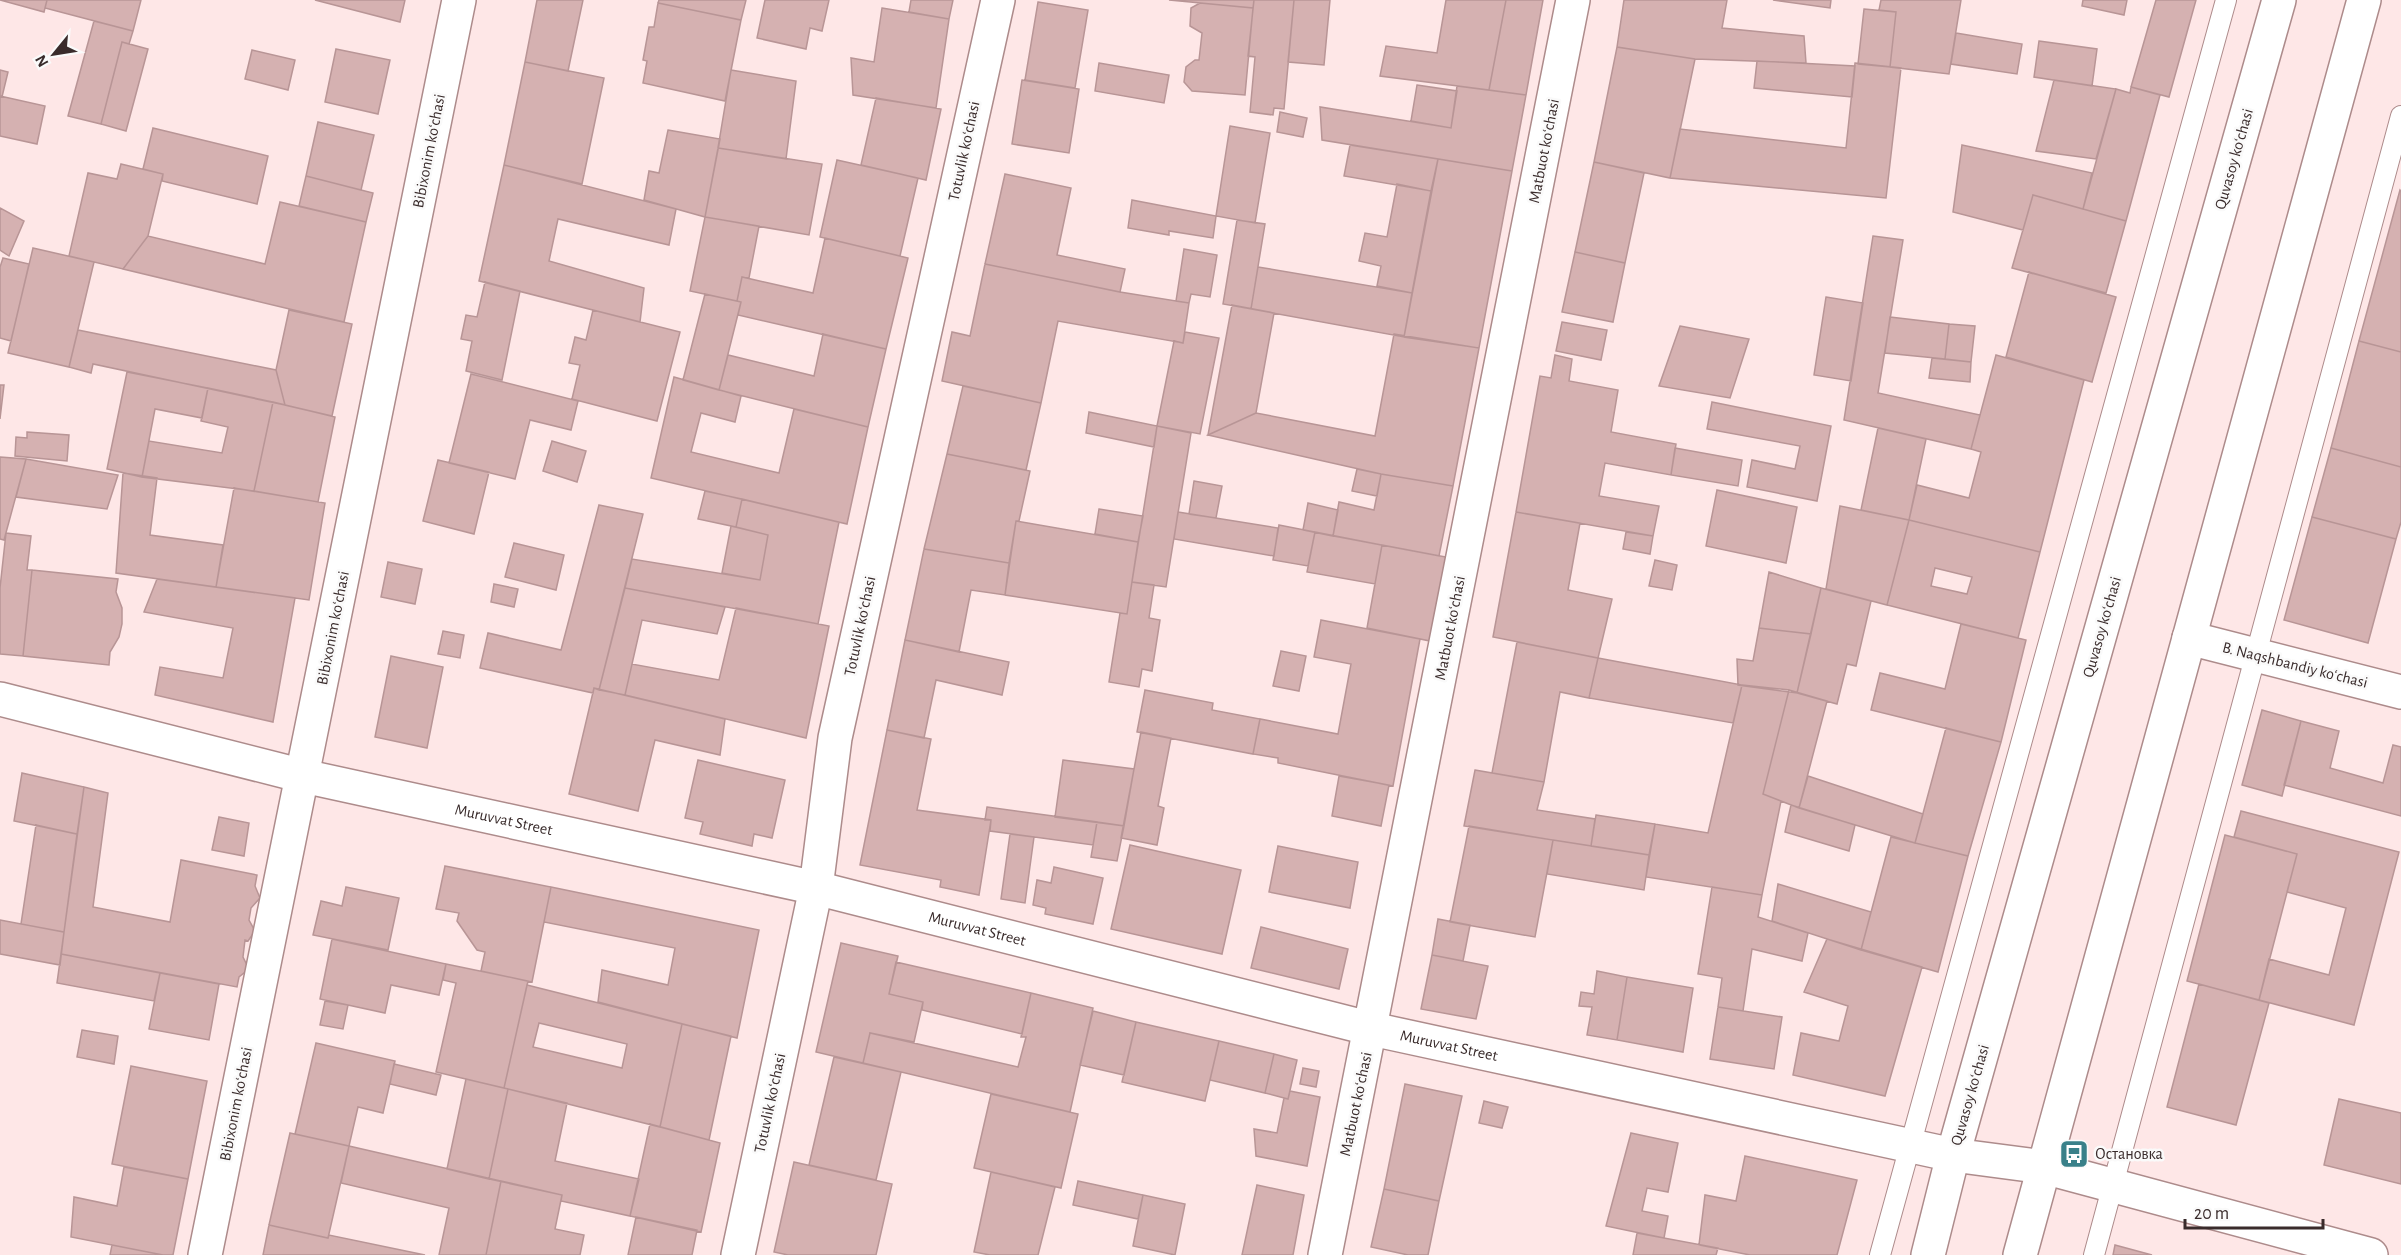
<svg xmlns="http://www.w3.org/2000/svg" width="2401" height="1255" viewBox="0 0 2401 1255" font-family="'Alegreya Sans',sans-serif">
<rect width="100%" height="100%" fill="#fee7e7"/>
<path fill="#d5b1b1" stroke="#b89596" stroke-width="1.5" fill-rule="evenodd" d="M0 0H47L44 12Z
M47 0H141L133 31 45 8Z
M315 0H405L400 22Z
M537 0H583L568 71 525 62Z
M659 0H746L741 20 658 3Z
M765 0H829L822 31 810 28 806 49 757 38Z
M911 0H953L949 19 909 12Z
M1169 0H1254L1253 8Z
M1254 0H1294L1284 109 1274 108 1273 115 1250 112 1255 57 1248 56Z
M1294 0H1330L1324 65 1288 62Z
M1446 0H1506L1489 90 1380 76 1386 46 1437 53Z
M1506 0H1543L1526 95 1489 90Z
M1624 0H1727L1722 28 1804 36 1806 63 1695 59 1617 47Z
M1773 0H1831L1830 8Z
M1881 0H1961L1949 74 1890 67 1896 12 1879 10Z
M2083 0H2127L2124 15 2082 6Z
M2156 0H2196L2169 97 2131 87Z
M1038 2 1088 10 1075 88 1025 80Z
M658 3 741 20 725 101 643 83 647 61 643 60 649 27H654Z
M1200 3 1253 8 1245 95 1192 91 1184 82 1186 67 1195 60H1199L1202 33 1190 26 1191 8Z
M882 8 949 19 936 108 853 95 851 58 874 62Z
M1864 9 1896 12 1890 67 1858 64Z
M94 21 133 31 129 44 122 42 101 124 68 116Z
M1956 33 2022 44 2017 74 1951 64Z
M2039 41 2097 49 2092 86 2034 77Z
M122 42 148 49 126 131 101 124Z
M1617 47 1695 59 1670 178 1594 162Z
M336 49 390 60 378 114 325 102Z
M252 50 295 60 288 90 245 79Z
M1757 61 1855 66 1852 97 1754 88Z
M525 62 604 78 582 184 504 165Z
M1099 63 1169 75 1164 103 1095 91Z
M1855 63 1901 68 1886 198 1670 178 1680 129 1846 148Z
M0 70 8 72 2 97 0 96Z
M731 70 796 81 786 159 718 148Z
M1022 80 1079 89 1069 153 1012 144Z
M2054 80 2116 89 2096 159 2036 151Z
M1417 85 1457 91 1451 128 1411 121Z
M1457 86 1526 95 1512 171 1322 140 1320 107 1451 128Z
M2131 87 2160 95 2126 221 2083 209 2116 89 2130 93Z
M0 96 45 106 37 144 0 136Z
M876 98 941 109 926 180 861 165Z
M1280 112 1307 118 1303 137 1277 132Z
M318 122 374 135 361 190 306 176Z
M1230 126 1270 133 1255 223 1216 216Z
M153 128 268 156 257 204 162 181 163 174 143 169Z
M668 130 720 139 705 217 644 200 649 171 659 173Z
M1350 145 1438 159 1431 191 1344 176Z
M1962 145 2092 173 2083 209 2033 195 2023 230 1953 212Z
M718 148 822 164 809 235 705 217Z
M1438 159 1512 171 1479 348 1404 337Z
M837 160 918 178 900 256 820 237Z
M1594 162 1644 173 1625 263 1575 252Z
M121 164 163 174 148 236 123 269 69 256 88 173 117 179Z
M504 165 676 209 669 245 558 219 549 261 644 288 640 322 479 281Z
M1005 174 1071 188 1057 255 1125 269 1120 292 985 264Z
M306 176 373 193 366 222 299 206Z
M1397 184 1431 191 1412 293 1377 286 1381 266 1359 261 1365 233 1387 237Z
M2400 190 2401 191V352L2359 341Z
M2033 195 2126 221 2106 293 2012 268Z
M1132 200 1216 216 1213 238 1169 231V235L1128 228Z
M280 202 366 222 344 322 123 269 148 236 265 264Z
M0 208 24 221 9 256 0 250Z
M705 217 759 226 749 278 742 277 737 301 690 291Z
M1237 220 1265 224 1251 309 1223 304Z
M1873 236 1903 240 1878 393 1980 415 1971 449 1844 420Z
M825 238 908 258 886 349 738 315 741 302 737 301 742 277 813 293Z
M33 248 94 262 69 367 8 353Z
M1184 249 1217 255 1210 297 1191 294 1189 303 1176 301Z
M1575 252 1625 263 1613 322 1562 312Z
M3 258 29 264 11 341 0 338V267Z
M985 264 1120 292 1189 303 1183 343 1058 321 1041 403 942 381 952 332 970 336Z
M1258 267 1412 293 1404 337 1251 309Z
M2029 272 2116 297 2092 382 2006 357Z
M485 282 520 291 502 380 466 371 472 341 461 339 466 315 477 317Z
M705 294 741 302 719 390 683 380Z
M1826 297 1863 303 1851 381 1814 375Z
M1232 305 1274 313 1256 413 1208 435Z
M289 310 352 324 332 416 285 405 276 370Z
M593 310 680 332 657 421 572 399 580 365 569 363 575 337 586 340Z
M1890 317 1949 324 1945 359 1885 353Z
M1562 322 1607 330 1601 360 1556 351Z
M1949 324 1975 326 1971 362 1945 359Z
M1680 326 1749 339 1730 398 1659 386Z
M78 330 276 370 285 405 93 364 91 373 69 367Z
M1185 332 1219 338 1200 434 1157 426 1174 341 1183 343Z
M823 334 886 349 868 427 719 390 728 355 814 376Z
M1394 334 1479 348 1453 486 1381 474 1208 435 1256 413 1375 436Z
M2359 341 2401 352V467L2331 448Z
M1555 355 1572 359 1569 381 1618 390 1611 432 1676 444 1671 475 1605 463 1599 496 1659 506 1653 536 1516 512 1540 376 1551 378Z
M1996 355 2084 380 2040 552 1909 520 1917 485 1969 498 1981 452 1971 449Z
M1932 358 1971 362 1970 382 1929 378Z
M127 372 208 388 202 418 155 409 142 477 107 469Z
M471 374 578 401 571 430 530 420 515 479 449 463Z
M674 377 741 396 735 422 701 413 691 452 779 473 794 409 868 427 847 524 651 478Z
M0 385H4L0 419Z
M963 386 1041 403 1026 470 947 454Z
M208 388 273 402 254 491 142 477 149 441 222 453 228 427 201 421Z
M273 402 335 417 318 502 254 491Z
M1712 402 1831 426 1817 501 1747 487 1752 460 1795 469 1800 446 1707 429Z
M1089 412 1157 426 1154 447 1086 433Z
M1157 426 1191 433 1166 587 1132 582Z
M1878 428 1926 439 1909 520 1861 510Z
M27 432 69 435 67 461 15 456 16 437 27 438Z
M552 441 586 451 577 482 543 471Z
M1675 448 1742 460 1738 486 1671 475Z
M2331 448 2401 467V522L2396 539 2312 517Z
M947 454 1030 471 1019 521H1016L1009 563 924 549Z
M0 457 26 459 4 540 0 539Z
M26 459 118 475 107 509 16 497Z
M438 460 489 472 474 534 423 521Z
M1357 469 1381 474 1377 496 1352 491Z
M123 473 157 478 150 535 223 545 216 587 116 573Z
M1381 474 1453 486 1439 556 1333 536 1339 502 1374 510Z
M1194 481 1222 486 1216 518 1189 514Z
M234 488 325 503 309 600 216 587Z
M1717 490 1797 507 1786 563 1706 546Z
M705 491 742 499 736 527 698 519Z
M742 499 839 522 818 624 625 588 632 559 760 580 768 535 736 527Z
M1308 503 1338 510 1333 536 1303 530Z
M599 505 643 514 599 690 594 688 593 693 480 668 488 633 561 650Z
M1840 506 1909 520 1887 605 1826 589Z
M1099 509 1143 516 1138 542 1095 534Z
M1178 512 1278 528 1274 556 1174 539Z
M1516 512 1580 523 1568 590 1612 599 1598 658 1493 637Z
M2312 517 2396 539 2368 643 2284 620Z
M1909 520 2040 552 2018 638 1887 605ZM1935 568 1972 577 1967 594 1931 586Z
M1016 521 1138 542 1127 614 1005 595Z
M1279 525 1315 532 1308 566 1273 560Z
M731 526 768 535 760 580 722 573Z
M1315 532 1382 545 1375 584 1307 572Z
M1626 532 1653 536 1650 554 1623 549Z
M6 533 31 536 27 570H32L23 656 0 654V588Z
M514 543 564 555 556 590 505 577Z
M1382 545 1446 557 1430 641 1367 628Z
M924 549 1009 563 1005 595 971 590 959 652 905 640Z
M1655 560 1677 565 1672 590 1649 586Z
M388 562 422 569 415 604 381 597Z
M32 570 118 579 116 592 122 608V624L119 637 110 652 109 665 23 656Z
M1769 572 1821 588 1811 634 1759 628Z
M157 579 295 598 273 722 155 695 160 667 223 678 233 628 144 612Z
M1132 582 1154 585 1149 618 1160 620 1152 671 1142 669 1139 687 1109 682 1120 613 1127 614Z
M494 584 518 589 514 607 491 602Z
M625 588 725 607 717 634 642 620 625 695 599 690Z
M1821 588 1871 601 1856 666 1847 664 1837 704 1797 693Z
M736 608 829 626 806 738 625 695 632 664 719 680Z
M1321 620 1420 639 1393 786 1278 763V758L1253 754 1260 719 1338 734 1351 664 1314 657Z
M1961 624 2026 640 2001 742 1871 710 1880 673 1945 689Z
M1759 628 1811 634 1797 693 1738 685 1737 659 1753 661Z
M443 631 464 635 460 658 438 654Z
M905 640 1009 662 1002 695 936 680 924 738 887 730Z
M1517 642 1598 658 1589 698 1560 692 1544 782 1492 773Z
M1281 651 1306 656 1299 691 1273 686Z
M391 656 443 667 427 748 375 737Z
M1598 658 1742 685 1733 723 1589 698Z
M1742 685 1789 690 1763 794 1781 801 1762 895 1646 877 1655 824 1708 833Z
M594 688 725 719 720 755 655 740 638 811 569 794Z
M1145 690 1213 703 1212 710 1260 719 1253 754 1137 732Z
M1789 690 1827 701 1799 808 1763 794Z
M2262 710 2301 721 2282 796 2242 785Z
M2301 721 2339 731 2330 768 2383 783 2393 745 2401 747V816L2284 785Z
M1946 728 2001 742 1968 856 1915 843Z
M887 730 931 739 917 810 991 820 979 895 940 887 941 880 860 865Z
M1141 732 1171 738 1158 806 1164 808 1157 845 1121 838Z
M698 760 785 780 772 838 754 834 752 846 700 834 703 822 685 818Z
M1063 760 1134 769 1124 826 1055 817Z
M1475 770 1544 782 1537 810 1595 819 1591 846 1464 826Z
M22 773 84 787 77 834 14 821Z
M1339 776 1389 785 1381 826 1332 816Z
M1808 776 1923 814 1915 843 1799 808Z
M84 787 108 793 93 907 170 922 181 860 257 875 255 886 260 898 251 908 249 920 255 931 248 941 245 940 243 957 249 969 239 977 237 987 61 954Z
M1791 805 1855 825 1849 851 1785 832Z
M987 807 1097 822 1093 845 990 831 991 820H985Z
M2241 811 2399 852 2354 1025 2259 1000 2269 959 2329 975 2346 908 2287 892 2297 854 2234 837Z
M1596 815 1655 824 1649 855 1591 846Z
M219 817 249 823 244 856 212 850Z
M1097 822 1124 826 1117 861 1091 857Z
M36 825 77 834 64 932 21 924Z
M1469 826 1553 840 1535 937 1450 922Z
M1010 834 1034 837 1025 903 1001 899Z
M2225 835 2297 854 2259 1000 2187 981Z
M1891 837 1968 856 1938 972 1861 950Z
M1553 840 1649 855 1644 890 1547 874Z
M1130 845 1241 870 1222 954 1111 929Z
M1278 846 1358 862 1350 908 1269 892Z
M445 866 551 887 532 982 481 971 485 952 477 950 457 921 459 913 436 909Z
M1054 867 1103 878 1093 924 1045 914 1046 908 1033 905 1037 880 1051 883Z
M1778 884 1871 912 1861 950 1772 921Z
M346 887 399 898 388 950 313 935 321 901 342 906Z
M551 887 759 930 737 1038 598 1002 602 970 668 985 675 948 544 922Z
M1712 887 1762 895 1758 917 1808 933 1802 961 1752 949 1743 1011 1718 1007 1722 978 1698 974Z
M1438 919 1470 925 1463 961 1432 955Z
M0 920 64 932 60 965 0 954Z
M1261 927 1348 949 1339 989 1251 968Z
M332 939 446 964 439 995 391 985 385 1013 320 999Z
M1827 939 1922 967 1885 1096 1793 1075 1801 1033 1839 1041 1848 1006 1804 992Z
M841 943 898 956 889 994 923 1002 914 1042 870 1033 863 1063 816 1052Z
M61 954 160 973 154 1001 57 983Z
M1432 955 1488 966 1476 1019 1421 1009Z
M896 962 1031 993 1022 1034 922 1010 923 1002 889 994Z
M446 964 528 981 504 1088 436 1072 456 983 443 980Z
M1597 971 1627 977 1617 1040 1587 1035 1592 1007 1579 1006 1581 992 1594 994Z
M160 973 219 984 209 1040 149 1029Z
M1627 977 1693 988 1683 1052 1617 1040Z
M2199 984 2269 1003 2236 1125 2167 1107Z
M527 985 682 1024 660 1127 504 1088ZM539 1023 627 1044 622 1068 533 1047Z
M1031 993 1093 1008 1070 1112 863 1063 870 1033 1018 1067 1026 1037H1021Z
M325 1001 348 1005 343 1029 320 1025Z
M1718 1007 1782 1017 1774 1069 1710 1059Z
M1093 1011 1136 1022 1124 1075 1080 1065Z
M1136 1022 1219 1041 1205 1101 1122 1082Z
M682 1024 731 1036 709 1140 660 1127Z
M82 1030 118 1036 114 1064 77 1057Z
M1219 1041 1274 1054 1265 1093 1210 1080Z
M316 1043 395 1061 383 1113 358 1107 349 1146 295 1134Z
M1274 1054 1297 1060 1288 1099 1265 1093Z
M834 1057 901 1072 876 1180 809 1165Z
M394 1064 441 1075 436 1095 390 1084Z
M131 1066 207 1081 188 1179 112 1164Z
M1303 1068 1319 1071 1316 1087 1300 1084Z
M466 1079 508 1089 489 1179 447 1169Z
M1405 1084 1462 1096 1439 1201 1384 1189Z
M508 1089 567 1103 555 1161 639 1179 630 1216 561 1201 562 1195 489 1179Z
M1290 1091 1320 1097 1307 1166 1256 1156 1254 1129 1277 1133 1284 1098 1288 1099Z
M991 1094 1078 1114 1061 1188 974 1168Z
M2339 1099 2401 1113V1184L2324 1165Z
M1484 1101 1508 1107 1502 1128 1479 1123Z
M650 1124 720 1143 701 1232 630 1216Z
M290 1133 349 1146 328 1238 269 1225Z
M1631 1133 1678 1143 1668 1192 1647 1188 1642 1211 1668 1216 1664 1238 1606 1226Z
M349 1146 501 1181 486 1255H439L449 1208 341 1183Z
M1745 1156 1857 1180 1837 1255H1750L1699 1245 1705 1195 1736 1201Z
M794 1162 892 1184 876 1255H788L774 1252Z
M124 1167 188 1179 173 1255H163L71 1237 74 1197 117 1206Z
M991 1172 1055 1187 1038 1255H990L974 1252Z
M501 1181 562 1195 555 1229 584 1235 580 1255H486Z
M1078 1181 1143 1195 1138 1219 1073 1205Z
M1257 1185 1304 1195 1293 1255H1242Z
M1384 1189 1439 1201 1428 1255H1408L1371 1247Z
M1143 1195 1185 1204 1175 1255 1133 1246Z
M636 1217 697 1230 692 1255H628Z
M269 1225 328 1238 329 1235 425 1255H263Z
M1637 1233 1718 1248 1716 1255H1633Z
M112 1245 163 1255H110Z
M2115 1245 2152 1255H2113Z"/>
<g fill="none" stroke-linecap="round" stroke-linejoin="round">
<g stroke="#ad8b8b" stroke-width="22">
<path id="service" d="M1880 1255 2226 0
M2094 1255 2401 116"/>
</g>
<g stroke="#ad8b8b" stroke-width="36">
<g id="minor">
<path d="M2189 638 2401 692"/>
<path id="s1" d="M0 699 303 776 816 888 1372 1029 1953 1155 2044 1167 2371 1255"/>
<path d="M205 1255 459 0"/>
<path d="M738 1255 816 888 835 738 998 0"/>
<path d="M1325 1255 1573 0"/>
</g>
</g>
<g stroke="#ad8b8b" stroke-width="36">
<path id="primary" d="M1928 1255 1953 1155 2279 0
M2020 1255 2364 0"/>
</g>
<use href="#service" stroke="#fff" stroke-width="20"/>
<use href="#minor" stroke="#fff" stroke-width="33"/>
<use href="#primary" stroke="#fff" stroke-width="33"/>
</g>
<defs>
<g id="bus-square" transform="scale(1.5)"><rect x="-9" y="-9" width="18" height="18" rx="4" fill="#398089" stroke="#fafafa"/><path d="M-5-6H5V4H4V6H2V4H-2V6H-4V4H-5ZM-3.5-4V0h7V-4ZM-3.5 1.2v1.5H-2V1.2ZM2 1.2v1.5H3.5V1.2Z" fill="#fff"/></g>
</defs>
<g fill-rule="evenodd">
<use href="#bus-square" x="2074" y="1154"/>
</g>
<g text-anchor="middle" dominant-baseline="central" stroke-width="5" stroke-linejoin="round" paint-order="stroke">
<g font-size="16" fill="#392b2b" stroke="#fafafa">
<text transform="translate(429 151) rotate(-79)">Bibixonim koʻchasi</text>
<text transform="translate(964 151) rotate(-78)">Totuvlik koʻchasi</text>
<text transform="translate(1544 151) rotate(-79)">Matbuot koʻchasi</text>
<text transform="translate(2234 159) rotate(-74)">Quvasoy koʻchasi</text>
<text transform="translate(860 626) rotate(-78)">Totuvlik koʻchasi</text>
<text transform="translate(2102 627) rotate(-74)">Quvasoy koʻchasi</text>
<text transform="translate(333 628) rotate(-79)">Bibixonim koʻchasi</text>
<text transform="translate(1450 628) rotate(-79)">Matbuot koʻchasi</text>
<text transform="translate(2295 665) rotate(14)">B. Naqshbandiy koʻchasi</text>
<text stroke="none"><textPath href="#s1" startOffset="518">Muruvvat Street</textPath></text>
<text stroke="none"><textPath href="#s1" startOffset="1004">Muruvvat Street</textPath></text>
<text stroke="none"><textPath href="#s1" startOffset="1490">Muruvvat Street</textPath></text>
<text transform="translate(1970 1095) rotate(-74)">Quvasoy koʻchasi</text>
<text transform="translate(770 1103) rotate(-78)">Totuvlik koʻchasi</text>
<text transform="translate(236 1104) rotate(-79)">Bibixonim koʻchasi</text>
<text transform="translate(1356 1104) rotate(-78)">Matbuot koʻchasi</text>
</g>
<g font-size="16" fill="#392b2b" stroke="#fafafa" text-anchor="start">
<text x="2095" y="1154">Остановка</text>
</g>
</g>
<g transform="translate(54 54) rotate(240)" stroke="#fafafa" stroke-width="4.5" paint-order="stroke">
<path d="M0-4.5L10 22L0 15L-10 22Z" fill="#392b2b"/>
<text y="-9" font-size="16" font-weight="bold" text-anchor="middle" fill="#392b2b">N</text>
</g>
<path d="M2185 1219v9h138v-9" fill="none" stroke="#392b2b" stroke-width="3"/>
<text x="2194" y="1219" font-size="18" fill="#392b2b" stroke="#fafafa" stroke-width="4.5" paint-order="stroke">20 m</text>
</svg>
